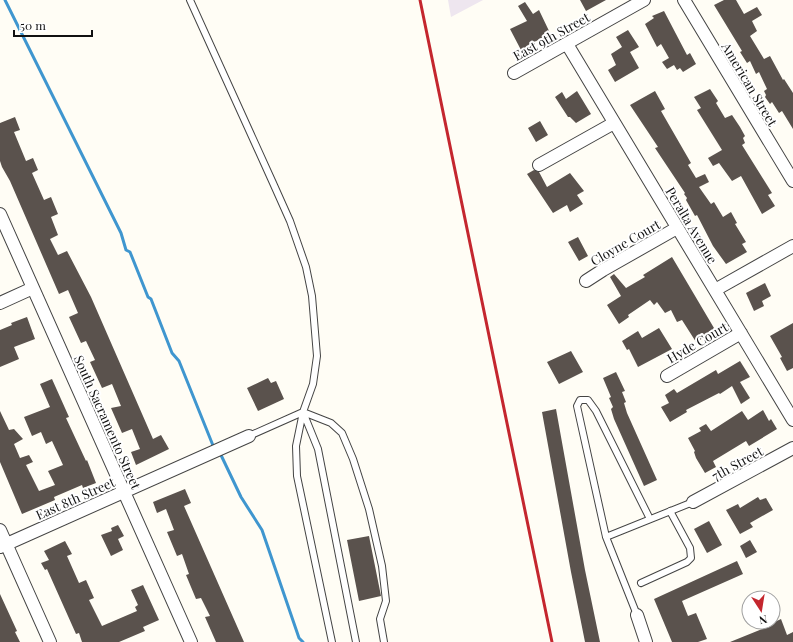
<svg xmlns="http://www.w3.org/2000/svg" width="793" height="642" viewBox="0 0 793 642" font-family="'Playfair Display',serif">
<rect width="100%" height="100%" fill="#fffdf5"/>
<path fill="#eee6ef" d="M448 0H483L451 17Z"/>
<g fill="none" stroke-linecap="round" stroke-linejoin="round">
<path stroke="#3f96cf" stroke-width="3" d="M5 0 121 233 126 250 130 252 148 297 151 299 172 353 179 361 214 448
M220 453 241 497 262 530 299 638 303 642"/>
</g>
<path fill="#5a524d" d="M580 0H606L586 11Z
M724 0H736L744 14 757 7 762 15 752 21 757 31 750 36 764 59 770 56 783 80 784 79 793 93V129L782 111 779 113 772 102 770 104 765 97 766 95 764 91 767 89 759 72 756 74 750 61 747 63 740 52 742 51 714 5Z
M525 2 533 14 539 10 550 33 521 50 510 29 527 21 518 6Z
M664 11 687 55 690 53 696 64 683 72 680 68 677 70 674 65 667 69 662 62 669 58 661 44 657 47 645 24 654 18 652 16Z
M628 30 639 47 630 52 639 68 615 82 608 70 616 65 611 54 622 47 616 37Z
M710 89 718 101 716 103 725 118 732 115 740 127 745 136 743 138 745 143 742 145 772 193 768 195 775 206 762 214 741 176 732 181 719 163 713 166 708 158 722 150 697 110 701 108 694 97Z
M577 91 591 114 576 123 570 117H568L555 97 562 92 566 99Z
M655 91 665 109 661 111 691 163 688 165 696 178 705 174 709 182 699 187 711 204 714 202 723 217 731 212 737 223 735 224 746 242 742 244 747 252 726 264 713 246 697 215 695 216 686 200 687 198 684 194 685 193 655 148 658 147 630 105Z
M15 117 20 130 14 132 26 161 33 158 38 170 32 173 44 200 51 197 58 214 51 217 58 235 50 239 58 255 67 251 91 297 153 439 161 435 169 449 136 465 131 452 140 449 132 429 122 433 111 408 121 406 112 384 102 388 90 362 95 360 86 341 81 343 69 317 78 313 68 290 59 294 10 181 2 167 0 161V123Z
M540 121 548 135 536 142 528 128Z
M534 170 539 172 547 187 570 173 584 191 577 195 583 204 570 212 567 205 553 213 527 174Z
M578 237 588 256 579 261 568 242Z
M672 257 714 328 713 329 714 332 696 342 682 320 677 322 671 310 665 313 657 302 654 305 650 300 628 315 629 317 619 324 607 305 621 296 610 277 614 274 626 288 645 277 643 275Z
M765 283 771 296 762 301 764 306 754 311 746 293Z
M27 317 35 339 14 347 19 359 0 367V330L12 325 11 323Z
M793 323V368L787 371 780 358 782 357 770 336Z
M659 328 672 349 638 367 629 349 627 350 622 341 638 331 642 338Z
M571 351 583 372 559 384 547 362Z
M740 361 750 377 740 382 750 398 741 404 732 386 720 394 719 393 686 410 687 412 670 422 661 407 669 403 665 395 674 389 677 393 716 370 718 374Z
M616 372 625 391 622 392 626 402 624 403 627 413 657 480 644 486 614 419 611 409 613 407 609 398 611 397 603 378Z
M268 378 271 383 276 381 284 399 258 411 247 388Z
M52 379 69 417 66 418 86 461 87 460 96 483 83 488 82 485 54 497 55 500 22 514 0 462V411L9 430 14 429 23 439 14 444 20 458 29 455 33 462 26 465 39 491 55 485 48 471 63 465 52 441 46 444 41 432 32 436 24 417 50 407 40 384Z
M556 409 585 570 600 642H585L571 572 542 412Z
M763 410 769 421 771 419 777 429 749 446 746 441 713 461 716 467 705 473 696 458 694 452 695 451 688 438 701 431 699 428 706 424 711 431 742 411 748 420Z
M185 489 191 503 184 506 244 642H216L205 617 210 616 201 598 196 599 186 575 189 574 182 554 177 556 167 532 174 530 166 509 157 513 153 502Z
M758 497 760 500 766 498 773 510 750 523 753 527 740 534 726 510 738 504 740 508Z
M709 521 722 545 707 553 694 529Z
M118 525 124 536 118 539 123 550 111 556 101 535 112 531 111 528Z
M369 536 381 596 359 601 347 540Z
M750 540 757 552 746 558 740 546Z
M65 541 72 554 67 556 79 583 86 580 94 598 89 600 102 626 137 611 135 607 138 605 131 590 143 585 159 620 143 627 145 631 119 642H82L79 633 76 634 47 569 45 570 41 563 49 560 44 551Z
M737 561 743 574 682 601 688 616 696 613 707 639 698 642H672L654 599Z
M0 594 17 631 15 632 20 642H0Z
M781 619 787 635 793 632V642H730L767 627 766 626Z"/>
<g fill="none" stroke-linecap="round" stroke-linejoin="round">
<g stroke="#444" stroke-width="8">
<path id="lane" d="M190 0 273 183 290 221 306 267 312 296 317 356 313 384 303 412 296 446 297 476 332 642
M303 412 331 423 342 433 353 459 369 509 382 566 386 601 380 619 384 642
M303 412 318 449 356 642
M249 436 303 412
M606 537 693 502
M641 583 687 562 691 558 690 548 670 511
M637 615 606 537 577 406 580 400H588L596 411 650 519"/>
</g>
<g stroke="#444" stroke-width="14">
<path id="street" d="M684 0 793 181
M567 44 793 420
M514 73 644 0
M539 165 614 123
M0 214 191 642
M586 281 603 270 677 228
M715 290 793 246
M0 303 33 288
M667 376 741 333
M693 502 793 448
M0 530 50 642
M0 547 249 436
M637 615 646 642"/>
</g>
<use href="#lane" stroke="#fff" stroke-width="6"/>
<use href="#street" stroke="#fff" stroke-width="12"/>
<path stroke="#c4262e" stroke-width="3" d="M420 0 552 642"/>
</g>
<g text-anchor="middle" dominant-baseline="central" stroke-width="4" stroke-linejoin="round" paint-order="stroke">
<g font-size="13" fill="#111" stroke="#fff">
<text transform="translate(551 36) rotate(-29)">East 9th Street</text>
<text transform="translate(750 84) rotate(59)">American Street</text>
<text transform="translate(692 225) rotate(59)">Peralta Avenue</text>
<text transform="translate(625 242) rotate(-30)">Cloyne Court</text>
<text transform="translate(697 342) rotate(-30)">Hyde Court</text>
<text transform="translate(108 422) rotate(66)">South Sacramento Street</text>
<text transform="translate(737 463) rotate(-29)">7th Street</text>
<text transform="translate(75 498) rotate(-24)">East 8th Street</text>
</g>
</g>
<g transform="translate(761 610) rotate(168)"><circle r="19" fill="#ffffff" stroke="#a0a0a0"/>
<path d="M0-3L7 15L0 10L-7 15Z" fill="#c4262e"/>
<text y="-6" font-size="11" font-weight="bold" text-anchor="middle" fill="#111111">N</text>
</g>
<path d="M14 30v6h78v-6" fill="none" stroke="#111111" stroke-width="2"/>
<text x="20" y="30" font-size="12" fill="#111111" stroke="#ffffff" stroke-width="3" paint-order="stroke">50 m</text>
</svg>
